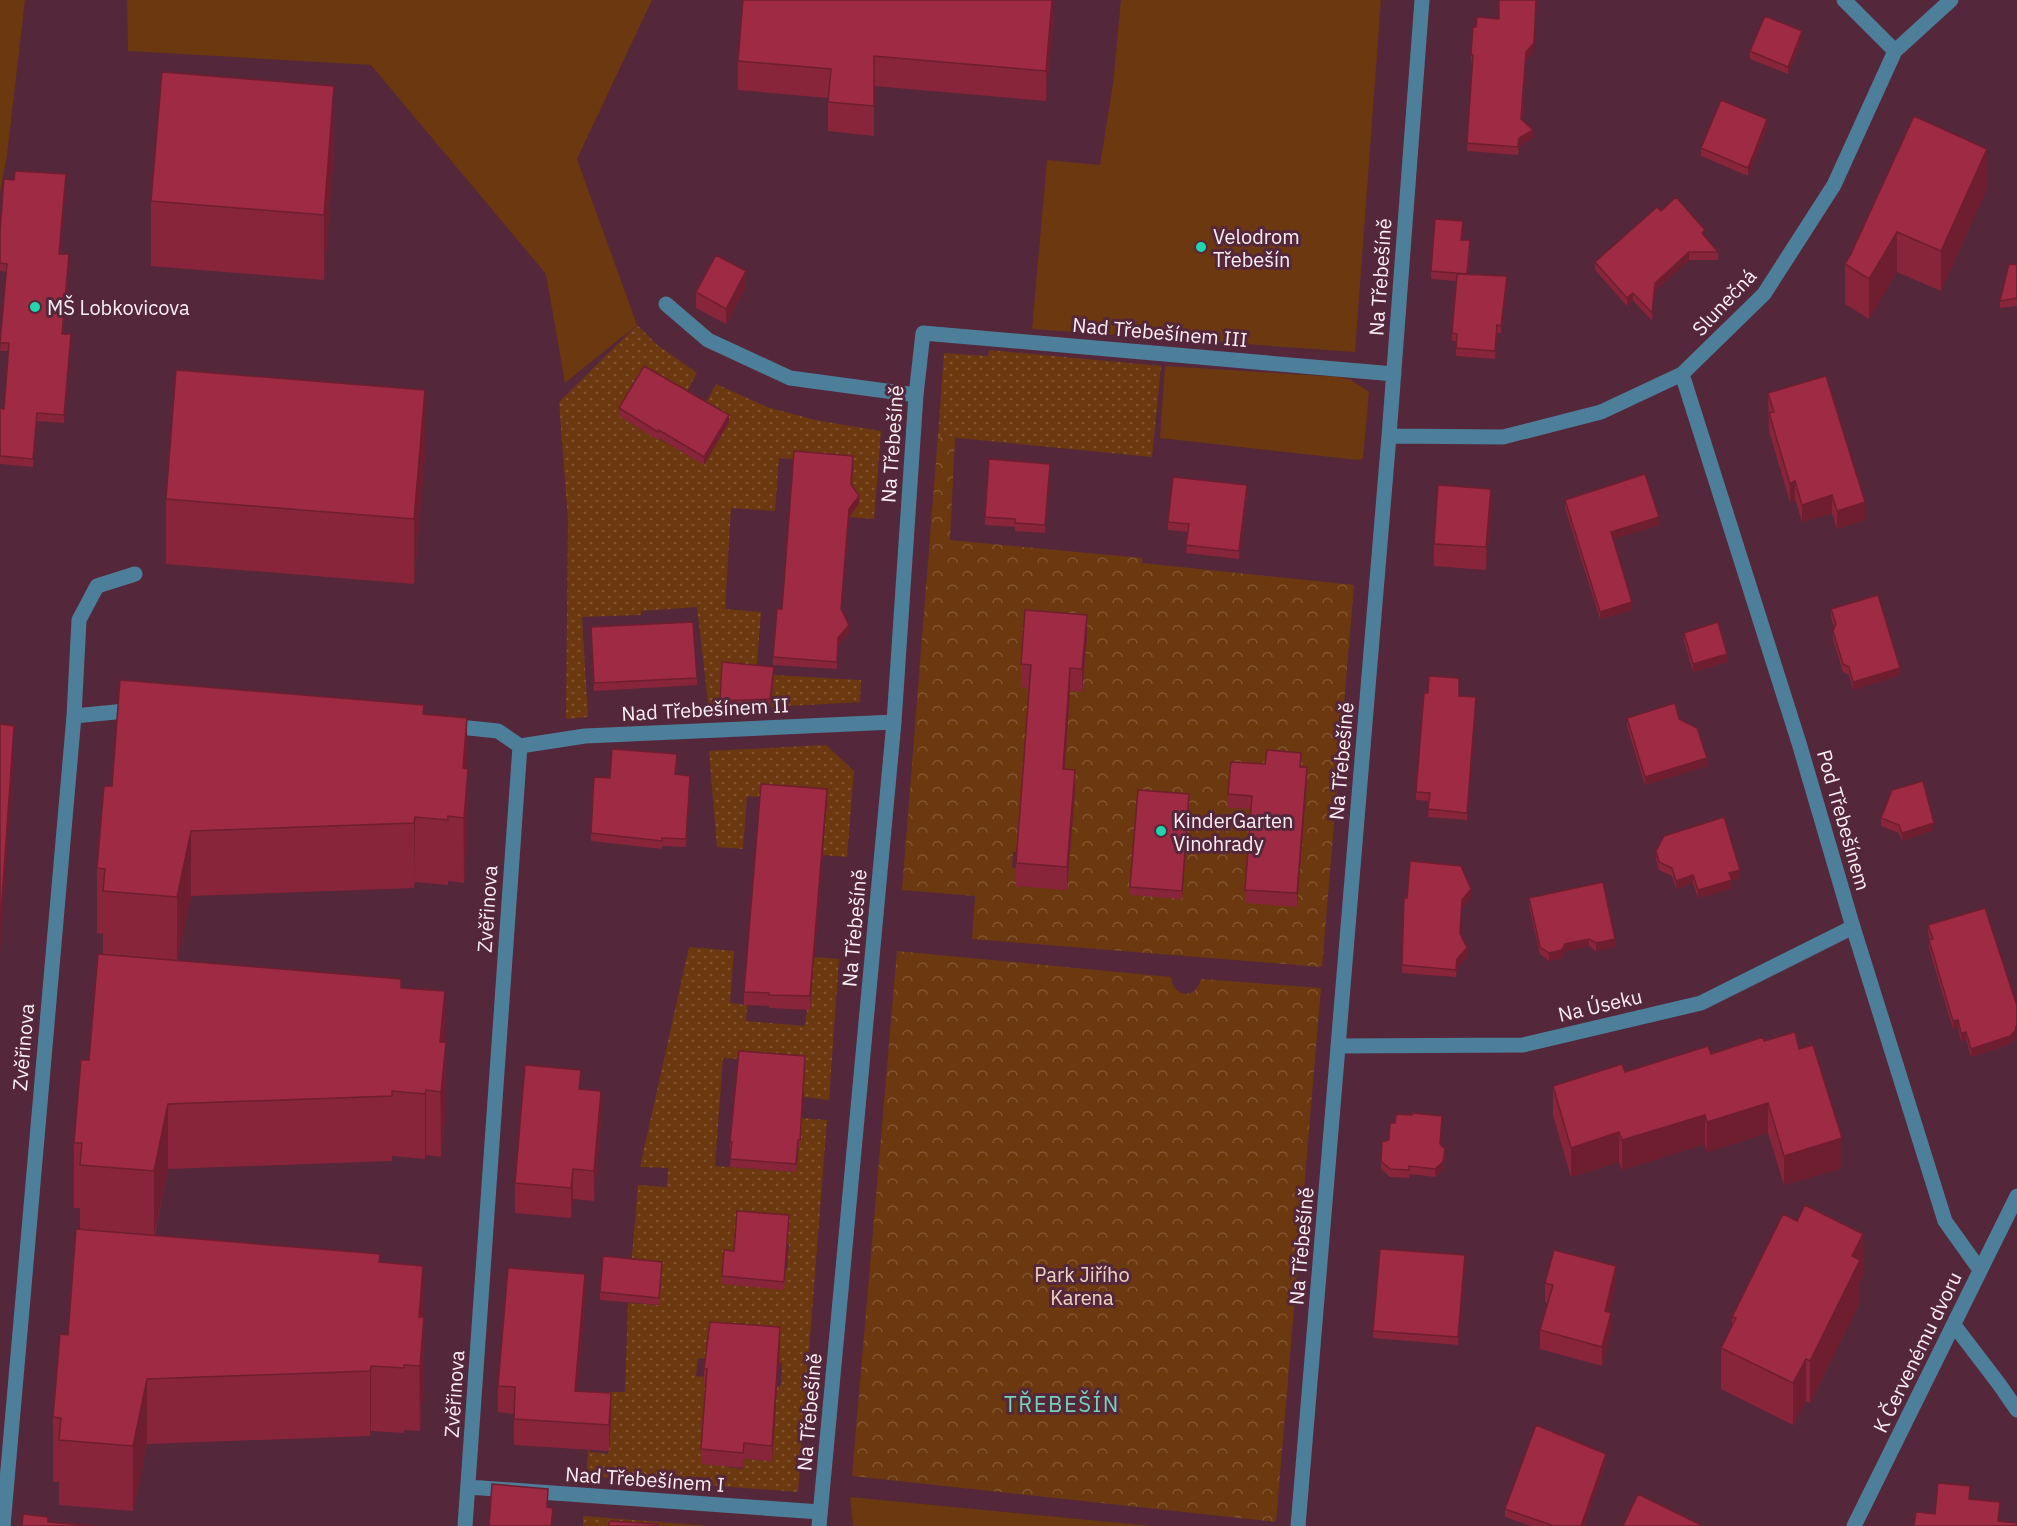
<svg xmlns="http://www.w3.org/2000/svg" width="2017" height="1526" viewBox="0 0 2017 1526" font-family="'IBM Plex Sans',sans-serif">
<defs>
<pattern id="park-crowns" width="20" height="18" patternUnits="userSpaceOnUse" patternTransform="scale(1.5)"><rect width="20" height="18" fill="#6c380f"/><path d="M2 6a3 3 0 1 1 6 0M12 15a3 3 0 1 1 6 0" fill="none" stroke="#825532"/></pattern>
<pattern id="garden-dots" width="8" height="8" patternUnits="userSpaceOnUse" patternTransform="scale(1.5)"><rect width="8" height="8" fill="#6c380f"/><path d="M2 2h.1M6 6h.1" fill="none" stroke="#825532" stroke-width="1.8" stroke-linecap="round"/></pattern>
</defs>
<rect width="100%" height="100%" fill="#54273b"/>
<path fill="#6c380f" d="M0 0H25L7 155 0 192Z
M127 0H652L577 159 637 325 565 383 546 274 371 65 128 51Z
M1121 0H1381L1355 352 1032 329 1047 160 1100 165 1113 84Z
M1165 366 1339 377 1351 380 1369 392 1363 459 1357 460 1160 438Z
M850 1497 1152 1526H853Z"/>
<path fill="url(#park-crowns)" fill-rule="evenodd" d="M938 436 955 438 950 540 1142 558V563L1354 585 1322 967 972 939 975 896 902 890ZM1086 638 1082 691H1070L1063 792 1017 868H1012L1013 852H1018L1031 688 1021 687ZM1265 778 1307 780 1305 812 1228 807Z
M897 951 1171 977C1173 998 1196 1000 1201 979L1321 988 1276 1522 852 1476Z"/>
<path fill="url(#garden-dots)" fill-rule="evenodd" d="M637 325 656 344 697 373 684 397 619 416 704 464 729 423 703 408 716 384 767 407 815 420 881 431 874 519 849 517 853 464 779 458 775 511 731 508 725 609 761 612 756 673 720 709 709 710 697 607 641 611V615L582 617 588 717 566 719 568 520 559 402Z
M989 350 1161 366 1152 457 938 436 944 353 988 356Z
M774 675 861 680 860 702 771 707Z
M826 745 854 771 847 857 822 855 785 799 747 796 743 849 717 847 709 751Z
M689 947 734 951 730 1003 747 1005 746 1021 805 1026 807 1010 810 1009 814 957 839 959 829 1100 804 1097V1063L723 1058 715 1166 796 1172 802 1118 827 1120 798 1492 586 1476 593 1392H625L628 1303 660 1305 631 1267 638 1185 667 1187 668 1168 640 1167ZM787 1243 789 1244 787 1269 734 1259ZM780 1343 779 1362 782 1363 781 1386H777L772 1461 744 1459 743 1469 727 1467V1458L705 1377 696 1376 698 1358 708 1359ZM593 1419 611 1420 608 1454 590 1452Z
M583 1516 710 1526H583Z"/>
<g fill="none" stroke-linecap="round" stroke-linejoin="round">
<path stroke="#4d7f9a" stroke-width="15" d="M1844 0 1895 51
M666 304 708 340 790 378 916 395
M1682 374 1799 743 1853 927 1945 1221 1980 1270
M1389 436 1503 437 1601 412 1682 374 1764 294 1834 185 1895 51 1951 0
M74 716 136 710
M449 726 498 731 520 746
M520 746 585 736 894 722
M1339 1046 1523 1045 1701 1003 1853 927
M1954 1325 1999 1384 2017 1410
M468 1487 820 1512
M3 1526 74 716 79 620 97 586 135 574
M465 1526 520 746
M819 1526 894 722 916 395 923 333 1394 374
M1298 1526 1389 436 1422 0
M1854 1526 2017 1196"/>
</g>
<path fill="#88253a" d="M1053 0V21L1046 101 874 86V136L828 131V98L738 90V61Z
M1802 39 1788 74 1750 59V51Z
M1534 51 1526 60 1522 120 1533 138 1519 146 1518 155 1467 151 1473 63H1471V55Z
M1767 127 1748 176 1701 156V148Z
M334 151 324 280 151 266V201Z
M66 182 60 254 69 262 63 334 71 342 64 423 37 421 33 467 0 464V408L4 409 8 351H0L6 272 0 271V232Z
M1987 189 1941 291 1897 272 1869 319 1845 304V264L1851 254Z
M1661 211 1705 237 1718 252V260H1689L1655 291 1652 321 1633 300 1627 306 1595 270V262Z
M1463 229 1462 240 1470 248 1468 274 1507 284 1501 333H1497L1495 359 1456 356V341H1452V333L1456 281 1431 279V271Z
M2017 265V306L2000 308V301Z
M746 287 726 324 696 308V292Z
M1768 393 1865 520 1837 529 1832 513 1802 522 1795 499 1790 502 1769 431Z
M619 408 729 422 704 465 659 438 658 440 619 416Z
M425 455 414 584 166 564V499Z
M853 464 851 485 859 504 849 517 841 610 849 633 838 646 837 669 773 665V657L782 609Z
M1050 472 1045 533 1015 531V527L985 525V517Z
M1247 493 1239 559 1186 553 1188 532 1168 530V522Z
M1565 500 1659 525 1613 539 1632 610 1600 619 1565 508Z
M1491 512 1486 570 1434 566V544Z
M1831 609 1900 675 1853 690 1849 675 1843 672 1833 639V631L1834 627 1831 617Z
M1684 633 1727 662 1693 672 1684 641Z
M591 635 697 678V685L594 691Z
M1087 638 1082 692 1070 691 1065 769 1075 793 1067 890 1016 886V863L1029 688 1021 687V664Z
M722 662 774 675 770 707 720 709Z
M1459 696 1476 705 1467 820 1428 817 1429 801 1416 800V792Z
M424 714 467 769 468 834 464 883 448 881V885L415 882 414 888 191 896 177 961 401 988 445 1042 446 1107 441 1157 426 1155 425 1159 392 1156V1161L168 1169 155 1235 380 1262 423 1317 424 1382 420 1431 404 1430V1433L371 1431 370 1436 147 1444 133 1511 59 1505V1482H53V1417L68 1335 80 1229V1208H74V1143L89 1060 103 955V934L97 933V868L112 786Z
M1627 718 1679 719 1707 766 1645 785 1627 726Z
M677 762 676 774 690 784 686 847 662 846V849L591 841V833L610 778Z
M1301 767 1307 780 1297 907 1245 903V890L1251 809 1228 808V794Z
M827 802 810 1010 769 1008V1006L744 1005V992Z
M1189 802 1182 899 1130 895V887Z
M1881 818 1934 830 1902 841 1899 833 1881 826Z
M1656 851 1740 878 1732 880V888L1698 898 1693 883 1676 889 1672 876 1659 870 1656 859Z
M1471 897 1462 908 1460 934 1467 956 1457 967 1456 977 1402 973 1404 898Z
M1529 898 1615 947 1596 951 1589 946 1565 951 1562 958 1549 961 1540 954 1529 906Z
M1928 925 2017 1006V1032L2015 1039 2010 1044 1971 1057 1966 1039 1961 1041 1958 1027 1953 1029 1929 948V940H1930L1928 933Z
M1764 1041 1799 1049 1842 1168 1784 1185 1768 1133 1707 1152 1705 1144 1622 1170 1619 1162 1571 1177 1553 1115V1086L1625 1072Z
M805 1063 800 1148H798L796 1172 730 1167 731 1150H730V1142Z
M581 1089 601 1121 594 1201 573 1199 571 1218 515 1213V1183Z
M1442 1124 1440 1144 1445 1157 1443 1169 1435 1177 1409 1174V1178L1390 1177 1381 1169V1161Z
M789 1223 784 1290 722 1284V1276L734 1251Z
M1465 1263 1458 1345 1373 1338V1331Z
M662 1269 659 1305 600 1300V1292Z
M1863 1275 1860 1282V1302L1810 1403 1806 1401 1793 1425 1721 1389V1348L1732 1326V1317Z
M1545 1283 1616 1284 1609 1312 1611 1331 1602 1366 1540 1349V1330L1548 1303 1545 1302Z
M585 1300 577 1391 611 1420 609 1451 514 1445V1414L498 1412V1386Z
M780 1343 772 1461 744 1459 743 1468 701 1464V1449L705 1385H704V1369Z
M1606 1462 1584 1526H1531L1505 1517V1509Z"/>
<path fill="#6f1e2f" d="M1052 0H1053V21L1046 101V71Z
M1537 0 1534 51 1526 60 1521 127 1526 52Z
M1802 31V39L1788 74V67Z
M334 86V151L324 280V215Z
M1767 119V127L1748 176V168Z
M1533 130V138L1519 146 1518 155 1519 138Z
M1987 149V189L1941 291V251Z
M66 174V182L59 262V254Z
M1897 232V272L1869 319V279Z
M1689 252V260L1655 291 1652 321 1655 283Z
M69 254V262L62 342V334Z
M746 271V287L726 324V309Z
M1507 276V284L1501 333V326Z
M1633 293V300L1627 306V298Z
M71 334V342L64 423V415Z
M425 390V455L414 584V519Z
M37 413V421L33 467V459Z
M729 415V422L704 465V457Z
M1050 464V472L1045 533V525Z
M1795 481V499L1790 502V484Z
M1247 485V493L1239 559V551Z
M1491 489V512L1486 570V547Z
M1832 495V513L1802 522V505Z
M859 496V504L849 517 841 617 849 509Z
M1865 502V520L1837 529V511Z
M1659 517V525L1611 540V532Z
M1632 602V610L1600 619V612Z
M1087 615V638L1082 692V669Z
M849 625V633L838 646 837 669 838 638Z
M1727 654V662L1693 672V664Z
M1070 668V691L1063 792V769Z
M1900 668V675L1853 690V682Z
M1476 697V705L1467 820V813Z
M467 718 468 834 464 883 463 768Z
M14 726V755L0 956V927Z
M1707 758V766L1645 785V777Z
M1307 767V780L1297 907V893Z
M1075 770V793L1067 890V867Z
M827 789V802L810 1010V996Z
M1189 794V802L1182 899V891Z
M415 817 414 888V823Z
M1934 823V830L1902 841V833Z
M191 831V896L177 962V897Z
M1740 870V878L1732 880V888L1698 898V890L1729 873Z
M1693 875V883L1676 889V881Z
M1471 889V897L1462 908 1460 941 1462 900Z
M1589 939V946L1565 951 1562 958 1549 961V953L1565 944Z
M1615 939V947L1596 951V943Z
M1467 948V956L1457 967 1456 977 1457 959Z
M445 991 446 1107 441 1157 440 1042Z
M1958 1020V1027L1953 1029V1021Z
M2017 1024V1032L2015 1039 2010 1044 1971 1057V1049Z
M1966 1032V1039L1961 1041V1033Z
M426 1090V1155L425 1159V1094Z
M601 1091V1121L594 1201V1171Z
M1768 1103V1133L1707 1152V1122Z
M168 1104V1169L154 1236V1171Z
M1705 1115V1144L1622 1170V1140Z
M1619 1132V1162L1571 1177V1148Z
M1842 1138V1168L1784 1185V1156Z
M1445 1149 1443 1169 1435 1177V1169Z
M573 1169V1199L571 1218V1188Z
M1863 1234V1275L1860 1282V1302L1810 1403V1361L1852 1256Z
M1465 1255V1263L1458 1345V1337Z
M423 1266 424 1382 420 1431 419 1317Z
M1616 1266V1284L1605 1330V1311Z
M585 1274V1300L575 1418V1391Z
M1611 1313V1331L1602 1366V1347Z
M780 1327V1343L772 1461V1446Z
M1806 1359V1401L1793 1425V1383Z
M371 1366V1431L370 1436V1371Z
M147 1379V1444L133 1511V1446Z
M611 1393V1420L609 1451V1425Z
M1606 1454V1462L1584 1526H1581Z"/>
<path fill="#9e2b43" stroke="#6f1e2f" stroke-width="1.5" d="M743 0H1052L1046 71 874 56V106L828 102 831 69 738 61Z
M1499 0H1536L1534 43 1526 52 1521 119 1533 130 1519 138 1518 147 1467 143 1473 55H1471L1473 27H1476L1477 17 1499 19Z
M1765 16 1802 31 1788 67 1750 51Z
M162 72 334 86 324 215 151 201Z
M1721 100 1767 119 1748 168 1701 148Z
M1914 116 1987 149 1941 251 1897 232 1869 279 1845 264 1851 254Z
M15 171 66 174 59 254H69L62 334H71L64 415 37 413 33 459 0 456V408L4 409 9 343H0L7 264 0 263V232L4 179 14 180Z
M1676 197 1705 230 1702 233 1718 252H1689L1655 283 1652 313 1633 293 1627 298 1595 262 1657 207 1661 211Z
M1435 219 1463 221 1461 240H1470L1467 274 1431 271Z
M716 255 746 271 726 309 696 292Z
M2009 264 2017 265V298L2000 301Z
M1457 274 1507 276 1501 326 1497 325 1495 351 1456 348 1457 334 1452 333Z
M644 366 729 415 704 457 659 430 658 432 619 408Z
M176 370 425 390 414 519 166 499Z
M1826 376 1865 502 1837 511 1832 495 1802 505 1795 481 1790 484 1769 413 1774 412 1768 393Z
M794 451 853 456 851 484 859 496 849 509 841 609 849 625 838 638 837 662 773 657 777 609H782Z
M989 459 1050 464 1045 525 1015 523V519L985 517Z
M1645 474 1659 517 1611 532 1632 602 1600 612 1565 500Z
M1173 477 1247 485 1239 551 1186 545 1189 524 1168 522Z
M1438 485 1491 489 1486 547 1434 544Z
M1878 595 1900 668 1853 682 1849 667 1843 664 1833 631 1836 624 1831 609Z
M1025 610 1087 615 1082 669 1070 668 1063 769 1075 770 1067 867 1016 863 1031 665 1021 664Z
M693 622 697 678 594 683 591 627Z
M1718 622 1727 654 1693 664 1684 633Z
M722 662 774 667 770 699 720 701Z
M1429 676 1459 678V696L1476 697 1467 813 1428 809 1430 793 1416 792 1424 693H1428Z
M120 680 424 705 423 714 467 718 463 768 468 769 464 818 448 816V820L415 817 414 823 191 831 177 897 103 891 105 869 97 868 104 786H112Z
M1675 703 1679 719 1697 728 1707 758 1645 777 1627 718Z
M0 724 14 726 0 927Z
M612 749 677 754 675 774 690 776 686 839 662 838V841L591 833 594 777 610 778Z
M1267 750 1301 753 1300 767H1307L1297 893 1245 890 1252 796 1228 794 1231 762 1265 764Z
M1923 781 1934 823 1902 833 1899 825 1881 818 1892 790Z
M761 784 827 789 810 996 769 995V993L744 992Z
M1138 790 1189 794 1182 891 1130 887Z
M1724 817 1740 870 1729 873 1732 880 1698 890 1693 875 1676 881 1672 868 1659 862 1656 851 1664 836Z
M1410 861 1461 866 1471 889 1462 900 1460 933 1467 948 1457 959 1456 970 1402 965 1404 898H1407Z
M1603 882 1615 939 1596 943 1589 939 1565 944 1562 950 1549 953 1540 947 1529 898Z
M1985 908 2017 1006V1024L2015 1031 2010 1036 1971 1049 1966 1032 1961 1033 1958 1020 1953 1021 1929 940 1933 939 1928 925Z
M98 954 401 979V988L445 991 440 1042H446L441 1092 426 1090 425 1094 392 1091V1096L168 1104 154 1171 80 1165 82 1143H74L81 1060H89Z
M1795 1032 1799 1049 1813 1045 1842 1138 1784 1156 1768 1103 1707 1122 1705 1115 1622 1140 1619 1132 1571 1148 1553 1086 1622 1064 1625 1072 1708 1046 1711 1054 1763 1037 1764 1041Z
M739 1051 805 1056 800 1140H798L796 1164 730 1159 732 1142H730Z
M525 1065 581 1070 579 1089 601 1091 594 1171 573 1169 571 1188 515 1183Z
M1412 1113 1442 1116 1440 1144 1445 1149 1443 1162 1435 1169 1409 1166V1170L1390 1169 1381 1161 1382 1142 1389 1140 1390 1123H1395L1396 1114 1412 1115Z
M1805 1205 1863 1234 1852 1256 1860 1260 1810 1361 1806 1359 1793 1383 1721 1348 1736 1318 1732 1317 1783 1214 1797 1221Z
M737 1211 789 1215 784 1282 722 1276 724 1250 734 1251Z
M76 1229 380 1254 379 1262 423 1266 419 1317H424L420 1366 404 1365V1368L371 1366 370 1371 147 1379 133 1446 59 1440 61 1418 53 1417 60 1334 68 1335Z
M1380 1249 1465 1255 1458 1337 1373 1331Z
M1554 1250 1616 1266 1605 1311 1611 1313 1602 1347 1540 1330 1553 1285 1545 1283Z
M603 1256 662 1262 659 1298 600 1292Z
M508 1268 585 1274 575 1391 611 1393 609 1425 514 1419 515 1387 498 1386Z
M710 1322 780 1327 772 1446 744 1443 743 1453 701 1449 707 1369H704Z
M1536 1425 1606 1454 1581 1526H1554L1505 1509Z
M1938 1483 1970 1486 1969 1499 2000 1502 1998 1521 2017 1523V1526H1914L1916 1512 1935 1514Z
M492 1484 548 1489 547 1507 553 1508 551 1526H489Z
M1638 1494 1703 1526H1623Z
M23 1514 48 1517V1522L96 1526H22Z
M609 1521 658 1524V1526H609Z"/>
<g fill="#22d5af" stroke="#54273b" stroke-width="2">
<circle cx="1201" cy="247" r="6"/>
<circle cx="35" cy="307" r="6"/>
<circle cx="1161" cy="831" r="6"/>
</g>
<g text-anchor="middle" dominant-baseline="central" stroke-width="6" stroke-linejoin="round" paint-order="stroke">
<g font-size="20" fill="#fbeff3" stroke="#54273b" text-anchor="start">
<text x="1213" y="236">Velodrom<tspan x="1213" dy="23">Třebešín</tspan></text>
<text x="47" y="307">MŠ Lobkovicova</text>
<text x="1173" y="820">KinderGarten<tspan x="1173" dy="23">Vinohrady</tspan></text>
</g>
<g font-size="20" fill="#fbeff3" stroke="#54273b">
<text transform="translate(1380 277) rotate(-86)">Na Třebešíně</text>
<text transform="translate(1724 302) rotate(-47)">Slunečná</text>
<text transform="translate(1160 332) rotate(5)">Nad Třebešínem III</text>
<text transform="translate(892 444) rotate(-86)">Na Třebešíně</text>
<text transform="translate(705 709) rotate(-3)">Nad Třebešínem II</text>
<text transform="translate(1341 761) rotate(-85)">Na Třebešíně</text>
<text transform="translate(1844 820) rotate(74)">Pod Třebešínem</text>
<text transform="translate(487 909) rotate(-86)">Zvěřinova</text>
<text transform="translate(854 928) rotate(-85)">Na Třebešíně</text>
<text transform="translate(1600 1005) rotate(-13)">Na Úseku</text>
<text transform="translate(23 1047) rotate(-85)">Zvěřinova</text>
<text transform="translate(1301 1246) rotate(-85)">Na Třebešíně</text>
<text transform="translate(1917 1352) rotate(-64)">K Červenému dvoru</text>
<text transform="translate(454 1394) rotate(-86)">Zvěřinova</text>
<text transform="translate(809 1412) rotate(-85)">Na Třebešíně</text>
<text transform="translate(645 1479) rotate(4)">Nad Třebešínem I</text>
</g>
<g font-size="20" fill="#eed4c4" stroke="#54273b">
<text x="1082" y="1274">Park Jiřího<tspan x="1082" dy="23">Karena</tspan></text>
</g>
<g font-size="22" letter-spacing="1.5" fill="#74d4b9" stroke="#54273b">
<text x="1062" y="1403">TŘEBEŠÍN</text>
</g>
</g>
</svg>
